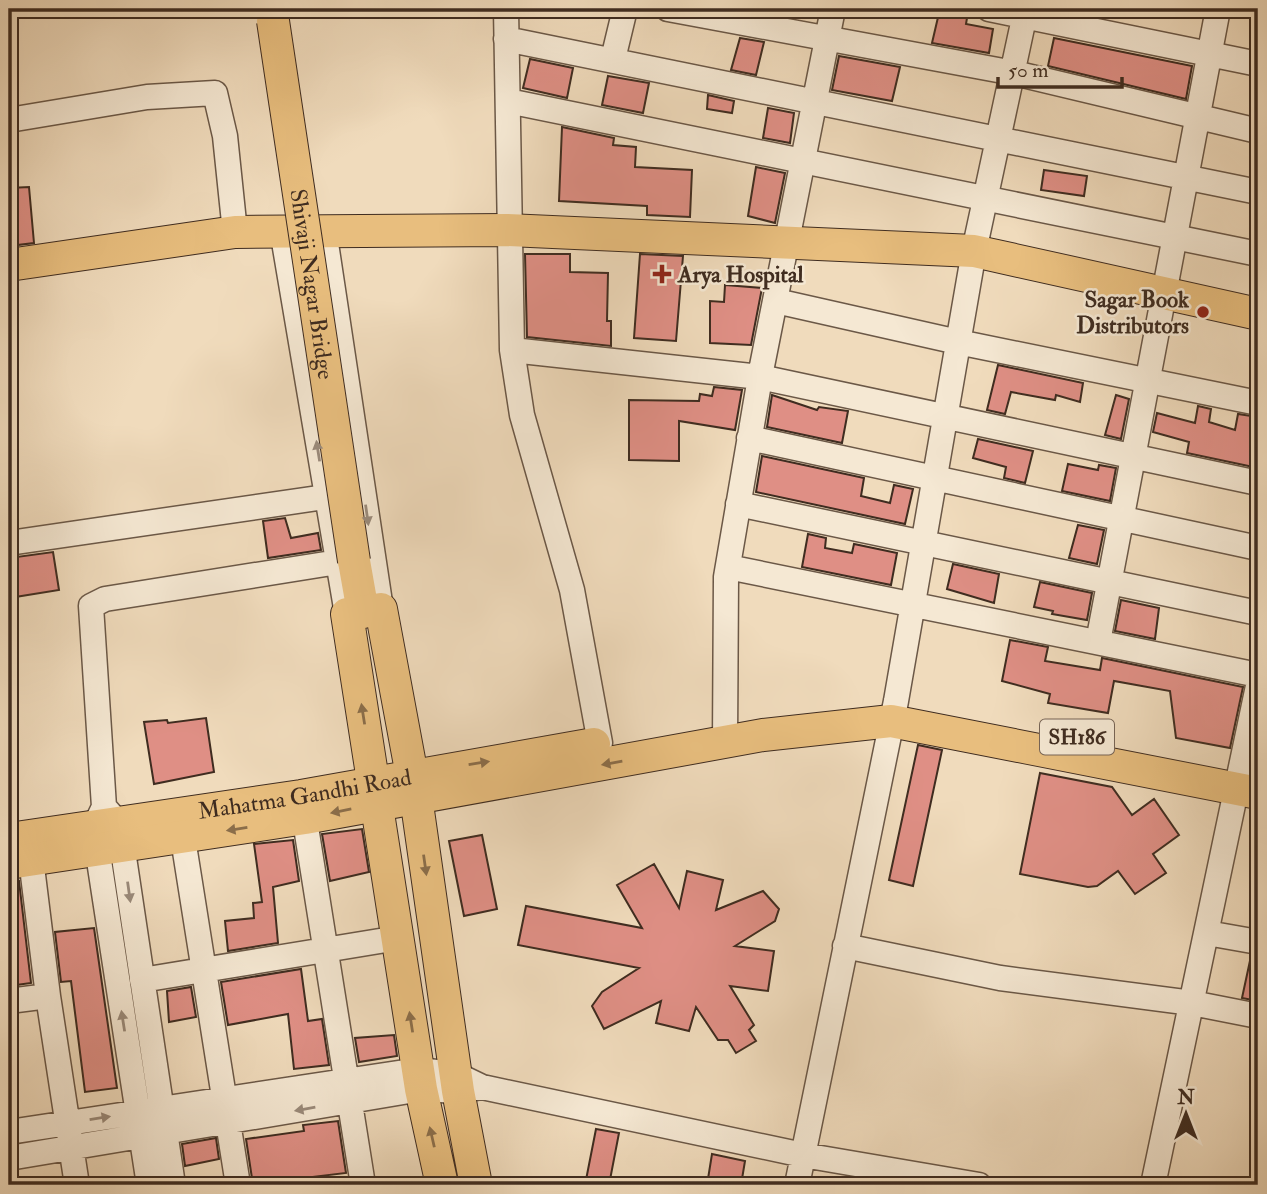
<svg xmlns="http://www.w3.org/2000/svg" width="1267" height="1194" viewBox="0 0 1267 1194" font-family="'IM FELL Double Pica',serif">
<rect width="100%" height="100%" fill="#f0dbbc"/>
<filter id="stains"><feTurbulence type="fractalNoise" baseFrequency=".00286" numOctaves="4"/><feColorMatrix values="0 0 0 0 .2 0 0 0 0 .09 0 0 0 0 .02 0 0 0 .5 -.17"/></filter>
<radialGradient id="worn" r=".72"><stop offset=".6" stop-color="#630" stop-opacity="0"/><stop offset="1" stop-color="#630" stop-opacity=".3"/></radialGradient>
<path fill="#df8f85" stroke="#3f2c20" stroke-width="2" d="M939 13 967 18 966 24 993 29 989 53 932 43Z
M740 38 764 42 756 75 731 70Z
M1054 38 1192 66 1186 99 1048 66Z
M839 56 900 67 892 101 832 90Z
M530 59 573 68 567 98 523 88Z
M608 76 649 83 643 113 602 105Z
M708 95 734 101 732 113 707 109Z
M768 108 794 113 790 143 763 138Z
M562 127 614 138 613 145 636 147 635 167 692 170 690 217 647 215V206L559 201Z
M756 167 785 173 775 223 748 216Z
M1044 170 1087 176 1084 196 1041 190Z
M29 187 34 243 9 246V188Z
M525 254H570V272L608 273 607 321H611V346L527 337Z
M640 254 683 256 676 341 634 338Z
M725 285 762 288 751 345 710 343V301L724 302Z
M998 365 1083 383 1080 402 1056 395 1055 400 1011 392 1005 414 987 410Z
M714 387 742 390 735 430 679 421V461L629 460V400L699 401 700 394 712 396Z
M772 395 817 410 819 407 848 411 842 443 767 427Z
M1116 395 1129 399 1121 439 1105 435Z
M1198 406 1211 409 1209 422 1235 430 1238 414 1258 417V468L1187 453 1189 442 1153 432 1157 413 1195 423Z
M978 439 1033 451 1025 483 1004 478 1006 467 973 458Z
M762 456 864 478 861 496 890 503 894 485 913 489 905 524 756 492Z
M1068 464 1098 470 1099 465 1116 468 1110 501 1062 491Z
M285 518 291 538 318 533 321 550 268 558 263 521Z
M1078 525 1104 530 1097 564 1069 558Z
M808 534 826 538 825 548 852 553 854 544 897 553 891 585 802 567Z
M53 552 59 590 9 598V558Z
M953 564 999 574 994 603 947 589Z
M1040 582 1092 593 1087 620 1052 614 1053 611 1034 607Z
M1121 600 1159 608 1155 639 1115 631Z
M1010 640 1048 647 1045 661 1100 670 1102 658 1243 687 1230 748 1176 738 1170 691 1114 681 1108 713 1048 703 1050 694 1002 681Z
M206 718 214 772 154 784 144 722 167 720 168 723Z
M918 745 942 750 913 886 889 880Z
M1040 773 1112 787 1132 815 1154 799 1179 835 1153 854 1166 873 1135 894 1118 871 1097 886 1088 887 1020 874Z
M362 829 369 872 330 881 322 834Z
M482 835 497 909 464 916 449 841Z
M293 840 299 881 273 887 278 943 228 951 225 921 254 918 253 903 262 902 254 844Z
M654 864 679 908 687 871 723 880 716 910 763 891 779 909 775 921 735 946 774 951 768 991 730 986 754 1025 749 1030 756 1041 736 1053 728 1040H718L696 1007 689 1031 656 1023 661 1001 604 1029 592 1006 602 992 639 968 518 945 526 906 642 928 617 885Z
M19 881 31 983 9 986V883Z
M94 928 117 1088 85 1092 71 981 61 982 55 932Z
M1251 956H1258V1001L1242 998Z
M301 969 308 1021 322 1019 329 1065 294 1069 288 1014 228 1025 221 982Z
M191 987 196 1017 169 1022 167 991Z
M394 1035 397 1056 359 1062 355 1038Z
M338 1121 346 1173 295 1179 296 1182 253 1185 246 1139 304 1131 303 1125Z
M596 1129 619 1133 609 1185H585Z
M216 1138 219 1159 185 1166 182 1144Z
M712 1154 745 1161 741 1185H707Z"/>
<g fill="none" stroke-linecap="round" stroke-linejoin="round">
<g stroke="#6b5847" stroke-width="27">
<path id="minor" d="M506 9 512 350 522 415 572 590 600 743
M668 9 1014 73 1258 131
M989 9 1258 64
M506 39 1258 192
M613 59 625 9
M508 101 1258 254
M9 120 147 97 215 93 225 136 235 232
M282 230 347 614
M324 230 381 609
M776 301 958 342 1258 403
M512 350 760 377 1258 483
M749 438 1258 548
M738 504 1258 613
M9 543 325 497
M728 567 1258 675
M1098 642 1218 9
M725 742 726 577 762 366 833 9
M302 802 363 1185
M104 807 91 606 105 599 338 562
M180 820 238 1185
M1207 933 1258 942
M845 946 1000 978 1192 1003 1258 1016
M142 980 398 938
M48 996 77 1185
M9 1001 48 996 31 859
M482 1087 803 1155 979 1185
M9 1132 418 1070 455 1074 482 1087 458 1091 421 1089 9 1158
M149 1185 94 828 104 807 119 824 173 1185
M797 1185 896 701 974 251 1026 9
M1153 1185 1258 686"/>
</g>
<g stroke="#3f2c20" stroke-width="34">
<g id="major">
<path d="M9 265 235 232 507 230 974 251 1258 314"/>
<path d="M354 561 363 612"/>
<path id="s1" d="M9 839 301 796 594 744"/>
<path d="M9 863 305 818 763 735 891 721 1258 793"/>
<path d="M442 1185 421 1089 347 614 381 609 416 797 458 1091 476 1185"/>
</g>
</g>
<use href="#minor" stroke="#f5e8d3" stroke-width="24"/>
<use href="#major" stroke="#e8be7e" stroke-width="32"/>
<g stroke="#3f2c20" stroke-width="34" stroke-linecap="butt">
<g id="major-bridge">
<path id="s2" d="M273 21 354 561"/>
</g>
</g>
<use href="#major-bridge" stroke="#e8be7e" stroke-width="32"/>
</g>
<defs><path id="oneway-solid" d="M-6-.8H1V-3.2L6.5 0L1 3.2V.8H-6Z" transform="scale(1.75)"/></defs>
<g fill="#9a8a7a">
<use href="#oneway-solid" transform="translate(318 451) rotate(-99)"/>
<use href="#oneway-solid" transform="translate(367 515) rotate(82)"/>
<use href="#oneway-solid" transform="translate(129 892) rotate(82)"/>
<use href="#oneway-solid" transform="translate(123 1021) rotate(-99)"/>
<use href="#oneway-solid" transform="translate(305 1109) rotate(170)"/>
<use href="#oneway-solid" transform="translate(100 1118) rotate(-9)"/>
</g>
<g fill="#8b6e4a">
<use href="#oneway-solid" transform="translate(363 714) rotate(-99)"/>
<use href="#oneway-solid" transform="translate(479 763) rotate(-9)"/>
<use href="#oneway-solid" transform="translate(612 763) rotate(170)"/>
<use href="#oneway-solid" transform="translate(341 811) rotate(169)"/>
<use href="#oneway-solid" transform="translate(237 829) rotate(171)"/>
<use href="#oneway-solid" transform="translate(425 865) rotate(82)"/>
<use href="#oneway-solid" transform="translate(411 1022) rotate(-99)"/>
<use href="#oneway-solid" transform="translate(432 1137) rotate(-103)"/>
</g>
<g fill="#8f2418" stroke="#f5e8d3" stroke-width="2.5">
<path d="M658.5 263.5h7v7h7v7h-7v7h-7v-7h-7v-7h7z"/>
<circle cx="1203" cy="312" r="7"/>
</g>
<g text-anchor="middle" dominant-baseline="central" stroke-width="5" stroke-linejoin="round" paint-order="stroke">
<rect fill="#f5e8d3" stroke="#766456" stroke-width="2" x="1040" y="719.5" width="74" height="35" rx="5"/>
<g font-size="21" font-weight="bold" fill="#3f2c20">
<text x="1077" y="737">SH186</text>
</g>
<g font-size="23" font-weight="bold" fill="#3f2c20" stroke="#f5e8d3" text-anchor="start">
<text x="678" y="274">Arya Hospital</text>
<text x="1189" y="299" text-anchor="end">Sagar Book<tspan x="1189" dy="26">Distributors</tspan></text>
</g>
<g font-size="23" fill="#3f2c20" stroke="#f5e8d3">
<text stroke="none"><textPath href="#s2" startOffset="266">Shivaji Nagar Bridge</textPath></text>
<text stroke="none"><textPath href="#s1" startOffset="299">Mahatma Gandhi Road</textPath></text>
</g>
</g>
<rect width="1267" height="1194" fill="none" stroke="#f0dbbc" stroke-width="35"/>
<rect x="10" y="10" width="1246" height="1173" fill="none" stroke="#3f2c20" stroke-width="3.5"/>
<rect x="18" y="18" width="1232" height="1159" fill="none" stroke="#3f2c20" stroke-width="2"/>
<g transform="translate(1186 1114)" stroke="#f5e8d3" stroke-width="5" paint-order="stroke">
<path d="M0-5L12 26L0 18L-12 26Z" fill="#3f2c20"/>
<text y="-10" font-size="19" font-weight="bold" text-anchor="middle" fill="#3f2c20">N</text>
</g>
<path d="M998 77v10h124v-10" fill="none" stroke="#3f2c20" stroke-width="3.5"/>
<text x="1008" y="77" font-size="21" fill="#3f2c20" stroke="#f5e8d3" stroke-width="5" paint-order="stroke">50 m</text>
<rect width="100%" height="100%" filter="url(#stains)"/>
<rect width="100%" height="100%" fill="url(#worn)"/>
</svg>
